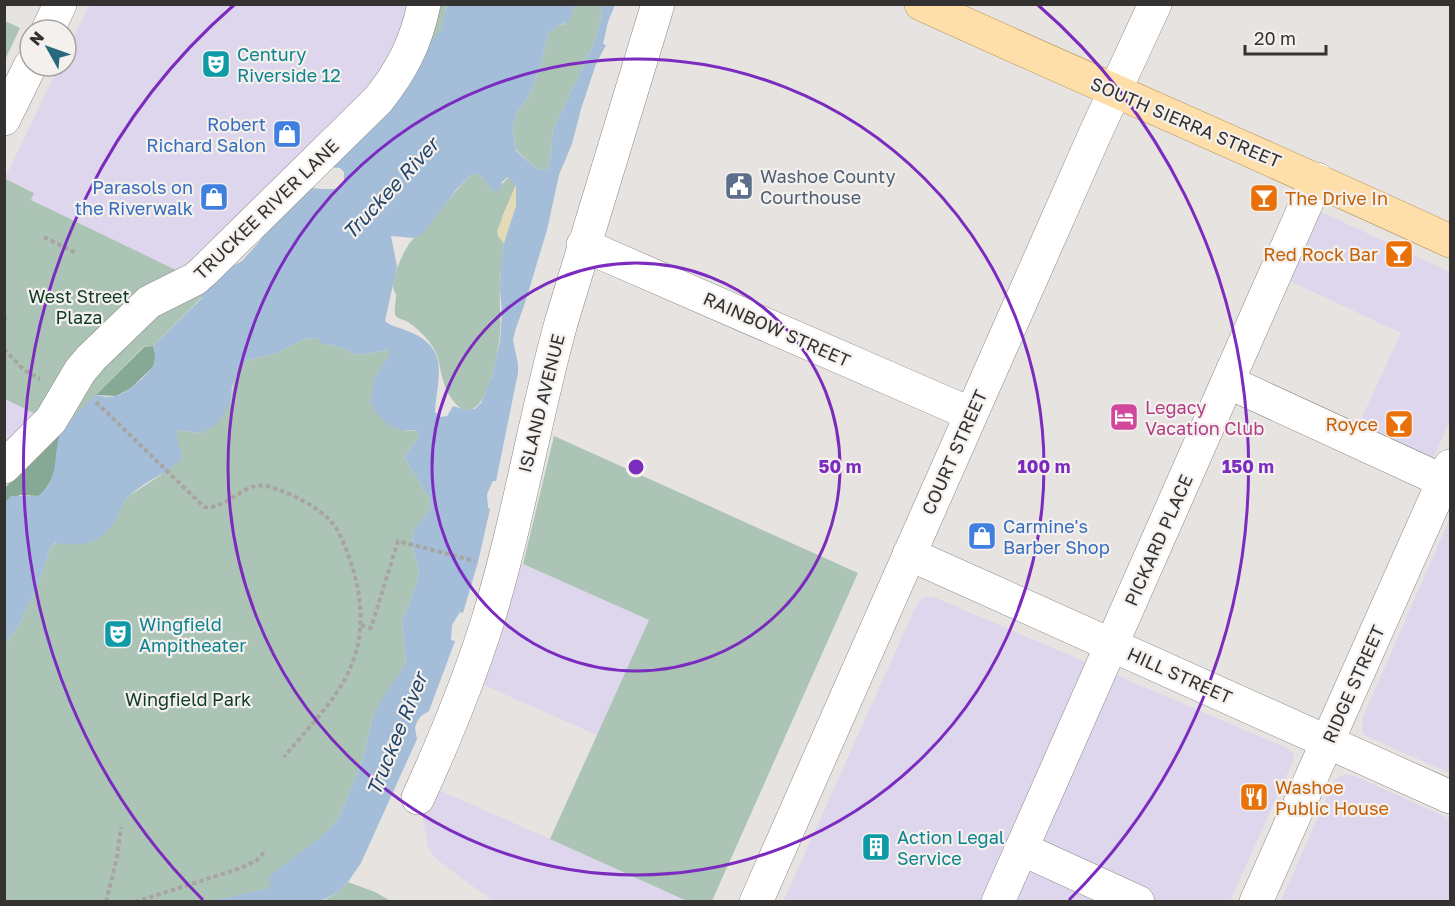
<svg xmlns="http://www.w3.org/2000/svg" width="1455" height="906" viewBox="0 0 1455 906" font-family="'Golos Text',sans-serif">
<rect width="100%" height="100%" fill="#e7e3e0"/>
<path fill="#ddd6ec" d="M90 5H440L423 58 409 86 207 285 30 200 34 192 5 178 59 66H66V52Z
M1306 205 1450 272V420L1427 473 1352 439 1401 333 1275 274Z
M5 399 64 428 5 488Z
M1450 518V773L1366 736 1362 731 1363 717Z
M516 561 649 620 597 735 479 683Z
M927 596 936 598 1289 749 1294 754 1293 761 1230 901 783 902 916 606 921 599Z
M1346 774 1357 777 1450 819V901H1281L1334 781 1340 776Z
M434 788 550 839 687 901H493L448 868 434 857 428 847 423 819Z"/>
<path fill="#acc4b5" d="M440 5H447C444 13 445 23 441 30 439 34 434 39 430 42Z
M575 5H601L602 16 593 46 553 130 550 161 547 170 537 169 515 149 513 127 516 114 530 94 542 61 548 33 560 25 565 24Z
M5 21 20 28 5 60Z
M472 174H479L494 192 509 177 516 185 503 215 498 236 504 243C503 258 500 273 500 288 499 307 502 324 499 343 496 363 481 440 451 398 442 385 441 369 437 355 433 343 417 327 406 321 402 319 397 319 395 314 394 309 396 301 396 296 396 293 394 291 393 288 391 277 406 245 414 238 418 234 422 234 425 230 440 210 454 192 472 174Z
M4 178 34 193 31 200 207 285 202 297 153 346 143 347 64 428 5 399Z
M317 338 324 344 334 345 357 355 388 350 390 354 375 378 402 430 417 431 419 437 404 457 428 496 431 508 414 531 412 544 419 570 416 585 402 622 406 664 373 716 363 759 341 813 331 828 266 889 210 902H5V645L18 626 35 591 52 545 113 523 120 507 130 495 161 475 177 430 202 433 231 402 234 378 238 367 245 361 277 353 305 339Z
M554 436 858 573 712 901H687L550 839 649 620 523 564Z
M348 882 375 892 391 901 321 902 338 892Z"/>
<path fill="#86a995" d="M153 346 156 356 153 367 131 388 116 396 96 395 144 347Z
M60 432C57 456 58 479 39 496L20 495 5 502V505V488Z"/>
<path fill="#e4dab5" d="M516 185V206L504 243 498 236 497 231Z"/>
<path fill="#a4bdd8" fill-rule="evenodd" d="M447 5H575L569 22 560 25 548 33 542 61 530 94 516 114 513 127 515 150 537 169 547 170 550 161 553 130 593 46 602 16 601 5H615L608 22 603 44 606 45 596 64 581 109 572 144 559 175 547 230 525 303 515 331 513 340 518 364V373L496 481H493L487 494 488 508 490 509 478 562 463 613 460 612 452 625 451 640 455 641 429 711 421 716 417 722 415 728 417 739 361 863 348 882 338 892 321 901H210L266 889 270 884 269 876 317 840 331 828 341 813 363 759 373 716 384 696 406 664 402 622 416 585 419 570 412 544 414 530 431 508 428 496 404 457 419 437 417 431C410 429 404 431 397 429 384 424 376 413 370 402L375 378 389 355 388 350 357 355 334 345 323 344 317 338 305 339 277 353 245 361 238 368 232 387 231 402 218 423 202 433 177 430C175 440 182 449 182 458 167 474 145 481 129 496 121 504 119 514 113 524 96 547 80 545 56 543L52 545 35 591 18 626 5 645V502L11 496H39C61 476 52 458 60 434 63 424 87 404 96 395 102 396 109 398 115 396 126 394 148 375 153 366 156 359 155 353 153 346L202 298 198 294 225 268 233 266 242 261 260 241 264 229 307 187C315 189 333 190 340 188L344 182V172L340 168 330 167 409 86 430 42 441 30ZM472 174H479L494 192 500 189 502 182 508 177 516 185V206L504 243 501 269 500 290 502 313 500 341 492 376 481 403 475 409 466 410 453 406 447 416 441 417 435 412C437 377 451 349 410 332 402 328 391 327 385 321L397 266 391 236 414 238 423 233 456 190Z"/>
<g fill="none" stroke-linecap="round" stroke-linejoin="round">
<g stroke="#8c8885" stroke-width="34">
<path id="minor" d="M48 30 60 4
M4 119 30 66
M583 245 971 414
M1228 382 1450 484
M4 467 51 420 80 371 91 358 149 302 195 279 204 271 378 100C402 70 416 43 424 4
M909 554 1450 797
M418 798C445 739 469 681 488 620 518 522 534 421 561 323L658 4
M1022 849 1138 902
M756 902 1095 134 1155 4
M998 902 1317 179
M1256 902 1450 466"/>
</g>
<g stroke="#b79459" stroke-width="34">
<path id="major" d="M921 4C1097 84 1275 160 1450 241"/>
</g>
<path stroke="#a8a4a2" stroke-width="4" stroke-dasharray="4.5 3" stroke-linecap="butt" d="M44 237 76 253
M4 318H7
M4 349 24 370 40 379
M96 402 204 507C228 510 243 481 267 486 289 492 320 507 334 525 340 533 344 544 348 554 363 595 367 637 346 677 330 707 305 731 284 757
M361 625 371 628 398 541 475 561
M106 902 117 857 121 827
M135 902 241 868 257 860 266 850"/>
<use href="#minor" stroke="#fff" stroke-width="33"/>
<use href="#major" stroke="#fedea9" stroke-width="33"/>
</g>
<g fill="none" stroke="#7b2cbf" stroke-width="3">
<circle cx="636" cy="467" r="204"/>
<circle cx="636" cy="467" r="408"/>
<path d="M203 900A612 612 0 0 1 234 5M1038 5A612 612 0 0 1 1069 900"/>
</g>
<defs>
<g id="theatre-square" transform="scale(1.5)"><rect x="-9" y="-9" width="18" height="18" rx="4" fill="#0f9aa8" stroke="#f4f0ed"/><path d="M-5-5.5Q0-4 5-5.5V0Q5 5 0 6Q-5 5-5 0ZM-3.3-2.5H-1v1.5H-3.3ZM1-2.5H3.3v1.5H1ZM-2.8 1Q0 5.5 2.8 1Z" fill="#fff"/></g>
<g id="shop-square" transform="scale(1.5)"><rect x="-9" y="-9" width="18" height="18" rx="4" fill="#3f7fe0" stroke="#f4f0ed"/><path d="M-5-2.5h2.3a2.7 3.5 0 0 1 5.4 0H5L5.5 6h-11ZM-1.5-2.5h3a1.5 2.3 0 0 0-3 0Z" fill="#fff"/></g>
<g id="civic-square" transform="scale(1.5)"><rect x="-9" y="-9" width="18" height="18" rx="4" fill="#5c6f8a" stroke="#f4f0ed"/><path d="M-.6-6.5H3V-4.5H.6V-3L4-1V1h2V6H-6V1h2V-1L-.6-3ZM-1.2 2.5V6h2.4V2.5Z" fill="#fff"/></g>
<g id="bar-square" transform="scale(1.5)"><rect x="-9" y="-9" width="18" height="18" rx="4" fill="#e8710a" stroke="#f4f0ed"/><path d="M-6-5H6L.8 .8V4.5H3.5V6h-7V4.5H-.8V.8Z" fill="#fff"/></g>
<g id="hotel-square" transform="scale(1.5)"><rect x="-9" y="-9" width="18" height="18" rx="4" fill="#d1479c" stroke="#f4f0ed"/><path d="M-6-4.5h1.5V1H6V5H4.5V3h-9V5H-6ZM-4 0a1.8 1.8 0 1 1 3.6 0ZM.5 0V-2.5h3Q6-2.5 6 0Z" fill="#fff"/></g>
<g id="restaurant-square" transform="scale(1.5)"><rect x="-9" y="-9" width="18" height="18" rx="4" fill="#e8710a" stroke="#f4f0ed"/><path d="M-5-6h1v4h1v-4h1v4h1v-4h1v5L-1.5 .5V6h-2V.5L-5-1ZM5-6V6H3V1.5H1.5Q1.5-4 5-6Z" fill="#fff"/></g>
<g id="building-square" transform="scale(1.5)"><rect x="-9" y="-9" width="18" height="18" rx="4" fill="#0f9aa8" stroke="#f4f0ed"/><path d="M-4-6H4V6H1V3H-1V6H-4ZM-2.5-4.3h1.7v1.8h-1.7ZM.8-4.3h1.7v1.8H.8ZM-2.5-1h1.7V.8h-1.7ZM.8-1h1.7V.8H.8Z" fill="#fff"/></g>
</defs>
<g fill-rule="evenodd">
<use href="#theatre-square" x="216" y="64"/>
<use href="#shop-square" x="287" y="134"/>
<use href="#civic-square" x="739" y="186"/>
<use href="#shop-square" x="214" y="197"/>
<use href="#bar-square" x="1264" y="198"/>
<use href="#bar-square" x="1399" y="254"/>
<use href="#hotel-square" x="1124" y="417"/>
<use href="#bar-square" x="1399" y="424"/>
<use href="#shop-square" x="982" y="536"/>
<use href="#theatre-square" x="118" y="634"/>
<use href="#restaurant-square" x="1254" y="797"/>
<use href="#building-square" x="876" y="847"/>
</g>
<g text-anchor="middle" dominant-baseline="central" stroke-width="4.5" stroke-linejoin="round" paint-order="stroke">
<g font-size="18" fill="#0d838f" stroke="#f4f0ed" text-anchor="start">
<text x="237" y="54">Century<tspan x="237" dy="21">Riverside 12</tspan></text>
<text x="139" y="624">Wingfield<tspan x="139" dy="21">Ampitheater</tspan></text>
<text x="897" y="837">Action Legal<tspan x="897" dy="21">Service</tspan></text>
</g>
<g font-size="18" fill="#343231" stroke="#f4f0ed">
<text transform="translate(1186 122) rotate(23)">SOUTH SIERRA STREET</text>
<text transform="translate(266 209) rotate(-44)">TRUCKEE RIVER LANE</text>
<text transform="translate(777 329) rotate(24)">RAINBOW STREET</text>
<text transform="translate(541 403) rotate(-76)">ISLAND AVENUE</text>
<text transform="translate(954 452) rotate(-66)">COURT STREET</text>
<text transform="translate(1158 540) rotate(-66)">PICKARD PLACE</text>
<text transform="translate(1180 675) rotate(24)">HILL STREET</text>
<text transform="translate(1353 684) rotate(-66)">RIDGE STREET</text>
</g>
<g font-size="18" fill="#366cbe" stroke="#f4f0ed" text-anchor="end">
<text x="266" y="124">Robert<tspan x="266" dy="21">Richard Salon</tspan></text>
<text x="193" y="187">Parasols on<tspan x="193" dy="21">the Riverwalk</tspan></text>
<text x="1003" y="526" text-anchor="start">Carmine's<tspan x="1003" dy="21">Barber Shop</tspan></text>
</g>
<g font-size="18" fill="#4e5e75" stroke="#f4f0ed" text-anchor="start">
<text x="760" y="176">Washoe County<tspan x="760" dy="21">Courthouse</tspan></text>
</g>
<g font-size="18" fill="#c56008" stroke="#f4f0ed" text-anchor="start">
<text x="1285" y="198">The Drive In</text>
<text x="1378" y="254" text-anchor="end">Red Rock Bar</text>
<text x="1378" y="424" text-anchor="end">Royce</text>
<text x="1275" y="787">Washoe<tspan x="1275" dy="21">Public House</tspan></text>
</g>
<g font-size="18" fill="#0d3b26" stroke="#f4f0ed">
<text x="79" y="296">West Street<tspan x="79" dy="21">Plaza</tspan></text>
<text x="188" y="699">Wingfield Park</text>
</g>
<g font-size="18" fill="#b23c85" stroke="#f4f0ed" text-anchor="start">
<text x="1145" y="407">Legacy<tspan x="1145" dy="21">Vacation Club</tspan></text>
</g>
<g font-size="20" font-style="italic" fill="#21456b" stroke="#f4f0ed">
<text transform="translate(390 188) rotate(-47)">Truckee River</text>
<text transform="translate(396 734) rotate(-68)">Truckee River</text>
</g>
</g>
<circle cx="636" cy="467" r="9" fill="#7b2cbf" stroke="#f4f0ed" stroke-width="3"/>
<g font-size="18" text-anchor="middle" font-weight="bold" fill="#7b2cbf" stroke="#f4f0ed" stroke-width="4.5" stroke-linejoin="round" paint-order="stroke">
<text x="840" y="473">50 m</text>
<text x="1044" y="473">100 m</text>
<text x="1248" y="473">150 m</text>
</g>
<rect width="1455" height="906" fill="none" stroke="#343231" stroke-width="12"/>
<g transform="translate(48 48) rotate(310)"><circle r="28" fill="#f4f0ed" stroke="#a7a4a2" stroke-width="1.5"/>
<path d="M0-4.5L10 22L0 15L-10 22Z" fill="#286a7d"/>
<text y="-9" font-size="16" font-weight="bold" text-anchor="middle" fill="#343231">N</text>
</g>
<path d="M1245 45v9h81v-9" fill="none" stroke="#343231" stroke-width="3"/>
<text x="1254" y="45" font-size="18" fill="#343231" stroke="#f4f0ed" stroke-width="4.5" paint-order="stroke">20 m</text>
</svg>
